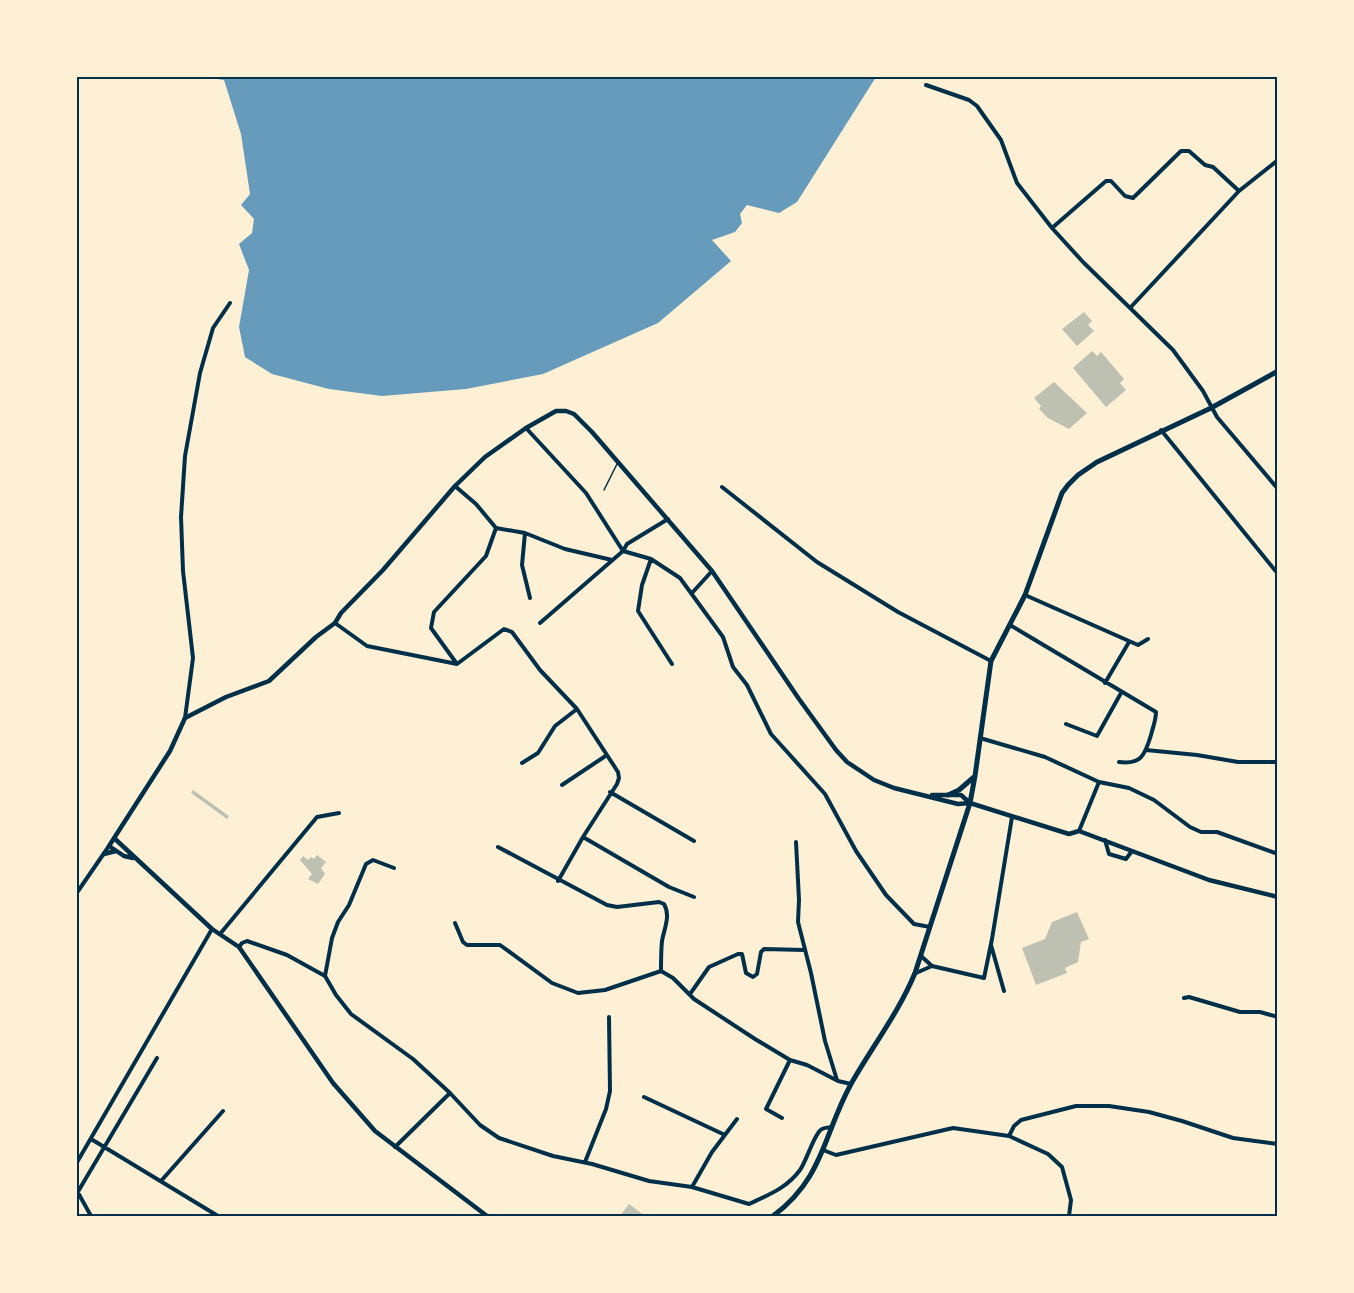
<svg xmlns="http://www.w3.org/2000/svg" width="1354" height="1293" viewBox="0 0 1354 1293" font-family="'Open Sans',sans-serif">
<rect width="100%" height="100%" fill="#fdf0d5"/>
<path fill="#669bbc" d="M203 77H876L797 202 779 213 747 205 740 214 742 223 735 232 712 240 731 261 658 323 543 374 466 389 382 396 329 389 272 374 245 357 239 327 249 270 239 244 252 233 254 219 241 205 250 194 241 134 224 80Z"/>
<path fill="#bec0b2" d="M1084 312 1092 321 1088 325 1094 331 1077 346 1062 329Z
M1092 351 1097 356 1101 352 1124 379 1120 383 1126 390 1106 407 1073 368Z
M1054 382 1087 413 1069 429 1048 418 1039 409 1041 406 1034 398Z
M193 790 229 816 227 819 191 793Z
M317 855 326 862 321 868 325 874 318 884 308 879 312 874 300 860 303 856 308 860 311 857 314 859Z
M1077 912 1089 939 1081 942 1078 962 1065 968 1067 973 1036 985 1022 948 1045 939 1052 922Z
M629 1204 645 1216H620Z"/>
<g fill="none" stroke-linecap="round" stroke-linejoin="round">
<path stroke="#003049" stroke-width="1.5" d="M604 490 617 464"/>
<path stroke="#003049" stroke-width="4" d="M926 85 969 100 977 106 1001 140 1017 183 1052 228 1083 262 1173 350 1203 391 1217 417 1278 489
M1052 228 1106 181H1111L1125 196 1133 198 1181 151H1189L1205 165 1213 167 1239 191
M1130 308 1239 191 1278 160
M526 428 586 493 623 551
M1161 430 1278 574
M455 486 476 504 496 528 525 533 565 549 612 560
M722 487 817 562 898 612 991 661
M525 533 522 565 530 598
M623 551 651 559 680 578 723 637 733 667 747 685 771 734 825 794 856 851 886 895 914 924 930 927
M651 559 642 585 638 611 672 664
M692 593 712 571
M1025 595 1138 645 1148 639
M335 623 367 646 457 664 504 629 512 632 540 670 577 709 618 772 619 778 617 784 583 837 558 881
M540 623 623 551 627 544 668 519
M1010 625 1156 712C1156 720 1153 727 1151 735 1145 755 1141 765 1119 762
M457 664 431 628 434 612 486 556 496 528
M1105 683 1129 642
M185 718 193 658 183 571 181 517 185 456 200 373 213 328 230 303
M1066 724 1097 736 1121 693
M980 738 1045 757 1099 782 1129 788 1154 800 1190 827 1201 832H1217L1278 854
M1146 750 1197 755 1238 762H1278
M522 763 538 753 555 726 577 709
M562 785 607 755
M610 792 694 841
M1079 831 1099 782
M583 837 669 887 694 897
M1105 840 1109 854 1126 859 1132 851
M796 842 799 900 798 922 811 973 825 1041 837 1080
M498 847 607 905 617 907 659 902 664 904C671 916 664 929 662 941 661 951 661 961 661 971
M76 894 109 846
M455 923 463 942 467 945H500L552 983 578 993 605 990 661 971 673 978 694 999 755 1039 790 1060 807 1065 838 1081 851 1084
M220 934 317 817 339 813
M991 945 1004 991
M239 947 242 943 247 941 287 955 325 976 336 995 351 1014 413 1059 450 1093 480 1125 499 1138 553 1156 592 1164 649 1181 692 1187 749 1204C768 1195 787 1188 800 1170 806 1162 815 1132 822 1129 823 1128 831 1127 832 1127
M921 956 932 966 984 978 992 939 1012 817
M916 973 932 966
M325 976 332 938 338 922 349 905 366 864 373 860 394 868
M690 994 709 967 738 954H742L746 973 753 977 757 974 761 952 764 949 804 950
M1184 998 1189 997 1240 1012H1260L1278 1017
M644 1097 725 1135
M782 1118 766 1109 790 1060
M91 1139 218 1216
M395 1147 450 1093
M823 1150 836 1155 953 1128 1009 1136
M585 1162 606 1109 610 1091 609 1017
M76 1164 212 929
M161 1181 223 1111
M692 1187 712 1152 737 1119
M76 1189 91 1216
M76 1195 157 1058
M1069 1216 1071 1200 1062 1167 1048 1154 1009 1136 1014 1126 1021 1120 1076 1106H1109L1149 1112 1182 1121 1233 1138 1278 1144"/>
<path stroke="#003049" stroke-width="4.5" d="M932 795H961L970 803
M114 838 212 929 239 947 333 1083 375 1131 487 1216
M104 854 116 851
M133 858 124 856 109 846 170 751 185 718 226 697 269 681 316 637 335 623 341 613 383 570 455 486 485 457 526 428 556 411H566L574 414 592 432 712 571 799 699 836 750 847 762 874 780 894 788 958 804 970 803"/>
<path stroke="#003049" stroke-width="4.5" d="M970 803 1069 834 1079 831 1209 880 1278 897"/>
<path stroke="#003049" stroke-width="5" d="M948 795 959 790 974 777
M773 1216C824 1178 823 1135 851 1084 872 1047 899 1012 915 973L970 803 975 776 991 661 1025 595 1062 493 1068 485 1078 475 1097 462 1211 408 1278 371"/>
</g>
<rect width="1354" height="1293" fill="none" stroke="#fdf0d5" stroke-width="156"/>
<rect x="78" y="78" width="1198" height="1137" fill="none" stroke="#003049" stroke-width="2"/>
</svg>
